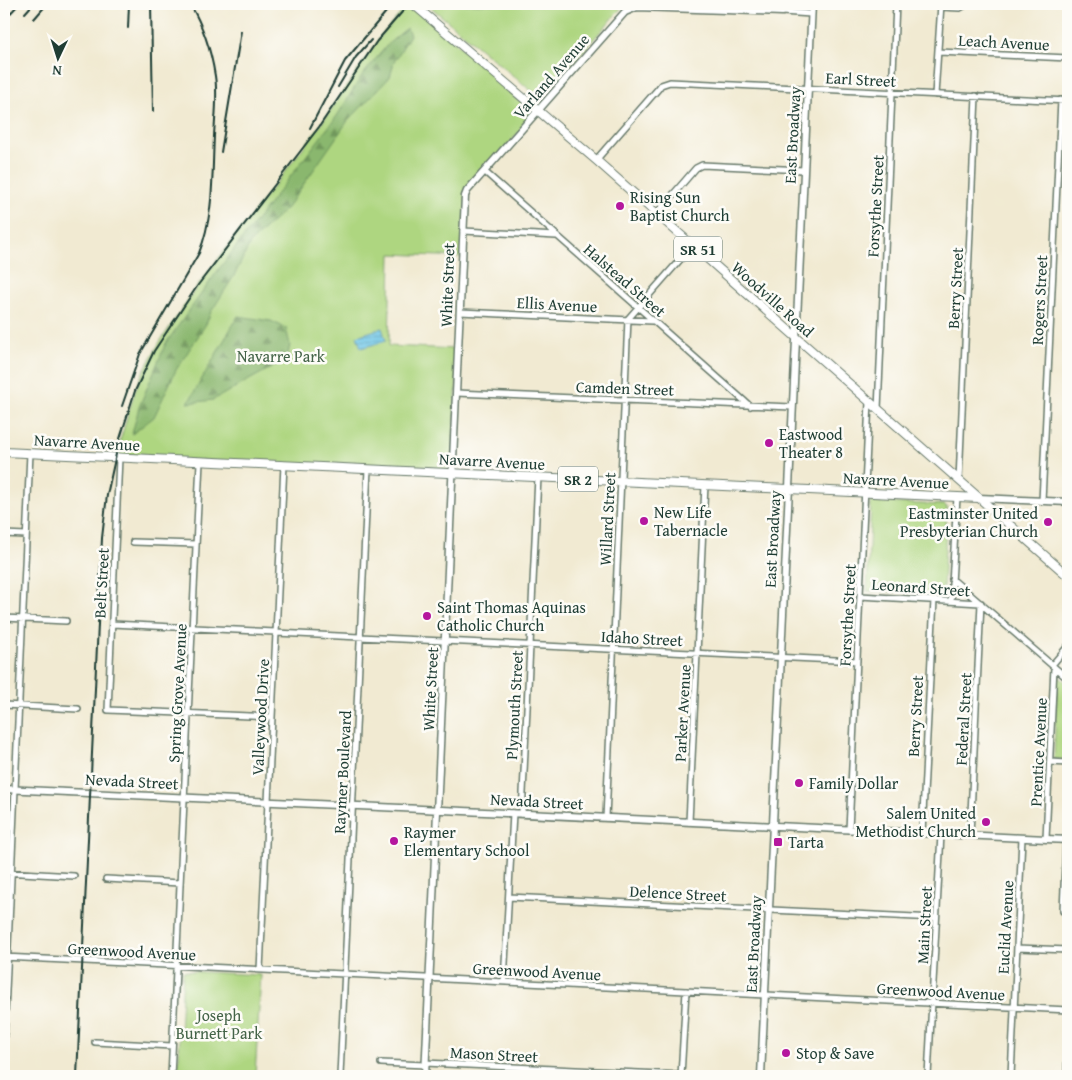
<svg xmlns="http://www.w3.org/2000/svg" width="1072" height="1080" viewBox="0 0 1072 1080" font-family="'Gentium Book Plus',serif">
<defs>
<pattern id="forest-firs" width="22" height="20" patternUnits="userSpaceOnUse" patternTransform="scale(1.25)"><rect width="22" height="20" fill="#8ab76e"/><path d="M5 1l3.5 6h-7zM16 11l3.5 6h-7z" fill="#70965b"/></pattern>
<pattern id="water-rules" width="6" height="5" patternUnits="userSpaceOnUse" patternTransform="scale(1.25)"><rect width="6" height="5" fill="#69c4e7"/><path d="M0 2.5h6" fill="none" stroke="#56a0bc"/></pattern>
</defs>
<rect width="100%" height="100%" fill="#fdfcf7"/>
<filter id="ink" filterUnits="userSpaceOnUse"><feTurbulence type="fractalNoise" baseFrequency=".02" numOctaves="2"/><feDisplacementMap in="SourceGraphic" scale="10" xChannelSelector="R" yChannelSelector="G"/><feConvolveMatrix kernelMatrix="1 2 1 2 8 2 1 2 1" color-interpolation-filters="sRGB"/></filter>
<filter id="wash" filterUnits="userSpaceOnUse"><feTurbulence type="fractalNoise" baseFrequency=".0096" numOctaves="4" result="noise"/><feDisplacementMap in="SourceGraphic" scale="20" xChannelSelector="R" yChannelSelector="G"/><feGaussianBlur stdDeviation="1.12" result="paint"/><feColorMatrix in="noise" values="0 0 0 0 0 0 0 0 0 0 0 0 0 0 0 0 0 1.4 0 .05"/><feComposite in="paint" operator="in"/></filter>
<g filter="url(#wash)">
<rect width="100%" height="100%" fill="#f1ead2"/>
<path fill="#aed680" stroke="#668a5a" d="M409 4 538 111 467 191 462 257 391 254 389 346 458 349 453 473 115 457 135 391 143 372 161 340 198 285 319 127 383 33Z
M427 4H625L541 99Z
M871 502 945 505 947 508 943 590 938 594 867 591Z
M1057 675 1068 684V760L1054 759Z
M183 971 261 975 255 1076H178Z"/>
<path fill="url(#forest-firs)" stroke="#547a51" d="M407 28 410 35 394 62 390 77 347 122 287 208 251 242 234 276 211 312 206 324 176 370 154 417 132 434 139 407 166 343 219 269 337 116 361 77 388 44Z
M238 316 271 321 286 328 290 345 287 359 213 400 188 403Z"/>
<path fill="url(#water-rules)" stroke="#44808e" d="M382 328 386 341 361 348 357 336Z"/>
</g>
<g filter="url(#ink)">
<g fill="none" stroke-linecap="round" stroke-linejoin="round">
<g stroke="#687a6b" stroke-width="8">
<path id="minor" d="M941 7 960 8 967 4
M782 12 811 14
M939 52 1068 58
M935 95 941 4
M596 160 658 89 661 85 670 82 1068 101
M485 172 750 406
M657 213 696 168 702 165 804 170
M463 231 556 236
M460 312 652 321
M456 393 792 407
M878 409 896 4
M119 458 108 710 272 717
M959 480 976 96
M1042 501 1061 100
M4 534 26 535
M133 542 196 544
M952 579 1068 679
M860 596 980 603
M951 601 957 497
M4 618 66 621
M112 624 276 632
M276 633 857 661
M1052 665 1068 646
M4 705 78 709
M1050 762 1068 763
M522 814 538 477
M606 818 628 319 693 245
M689 822 705 485
M849 830 869 402
M922 833 934 600
M970 835 981 603
M1046 839 1054 667
M4 872 74 876
M106 879 180 883
M509 897 936 918
M1063 911 1066 840
M1017 948 1068 950
M4 957 1068 1010
M260 970 284 465
M504 982 513 813
M4 1036 30 453
M95 1042 172 1046
M381 1063 425 1065
M425 1063 681 1075
M171 1076 200 462
M340 1076 368 469
M681 1076 686 991
M928 1076 941 834
M1011 1076 1022 838
M1067 1076 1068 1040"/>
</g>
<g stroke="#687a6b" stroke-width="9">
<path id="tertiary" d="M979 498 1068 502
M4 789 1068 840
M425 1076 465 196 467 191 625 12 637 7 782 12 793 4
M761 1076 812 4"/>
</g>
<g stroke="#687a6b" stroke-width="10">
<path id="primary" d="M413 4 596 160 796 337 1068 576
M4 452 979 498"/>
</g>
<use href="#minor" stroke="#fff" stroke-width="5"/>
<use href="#tertiary" stroke="#fff" stroke-width="6"/>
<use href="#primary" stroke="#fff" stroke-width="8"/>
<path stroke="#1f3d34" stroke-width="2" d="M151 4 153 111
M25 13 33 4
M34 19 47 4
M4 20 19 4
M128 28 129 4
M338 87 356 57 371 40
M310 128 345 61 391 6
M221 152 241 31
M122 406 140 354 199 253C214 216 212 176 214 136 215 116 218 95 215 76 211 50 203 26 190 4
M77 1076 102 538 107 495 118 445 135 391 154 351 198 285 319 127 377 41 409 4"/>
</g>
</g>
<g fill="#b5179e" stroke="#fdfcf7" stroke-width="2">
<circle cx="620" cy="206" r="5"/>
<circle cx="769" cy="443" r="5"/>
<circle cx="644" cy="521" r="5"/>
<circle cx="1048" cy="522" r="5"/>
<circle cx="427" cy="616" r="5"/>
<circle cx="799" cy="783" r="5"/>
<circle cx="986" cy="822" r="5"/>
<circle cx="394" cy="841" r="5"/>
<rect x="773" y="837" width="10" height="10" rx="2.5"/>
<circle cx="786" cy="1053" r="5"/>
</g>
<g text-anchor="middle" dominant-baseline="central" stroke-width="5" stroke-linejoin="round" paint-order="stroke">
<g fill="#fdfcf7" stroke="#62766e" stroke-width="1">
<rect x="674" y="236.5" width="48" height="25" rx="4"/>
<rect x="558" y="466.5" width="40" height="25" rx="4"/>
</g>
<g font-size="15" font-weight="bold" fill="#1f3d34">
<text x="698" y="249">SR 51</text>
<text x="578" y="479">SR 2</text>
</g>
<g font-size="16" fill="#1f3d34" stroke="#fdfcf7">
<text transform="translate(1004 42) rotate(3)">Leach Avenue</text>
<text transform="translate(551 76) rotate(-49)">Varland Avenue</text>
<text transform="translate(861 79) rotate(3)">Earl Street</text>
<text transform="translate(792 135) rotate(-87)">East Broadway</text>
<text transform="translate(875 206) rotate(-87)">Forsythe Street</text>
<text transform="translate(625 280) rotate(41)">Halstead Street</text>
<text transform="translate(447 285) rotate(-88)">White Street</text>
<text transform="translate(955 288) rotate(-87)">Berry Street</text>
<text transform="translate(773 299) rotate(42)">Woodville Road</text>
<text transform="translate(1039 300) rotate(-87)">Rogers Street</text>
<text transform="translate(557 304) rotate(3)">Ellis Avenue</text>
<text transform="translate(625 388) rotate(2)">Camden Street</text>
<text transform="translate(87 442) rotate(3)">Navarre Avenue</text>
<text transform="translate(492 461) rotate(3)">Navarre Avenue</text>
<text transform="translate(896 480) rotate(3)">Navarre Avenue</text>
<text transform="translate(607 519) rotate(-87)">Willard Street</text>
<text transform="translate(772 539) rotate(-87)">East Broadway</text>
<text transform="translate(101 583) rotate(-87)">Belt Street</text>
<text transform="translate(921 587) rotate(4)">Leonard Street</text>
<text transform="translate(847 615) rotate(-87)">Forsythe Street</text>
<text transform="translate(642 638) rotate(3)">Idaho Street</text>
<text transform="translate(430 689) rotate(-87)">White Street</text>
<text transform="translate(177 693) rotate(-87)">Spring Grove Avenue</text>
<text transform="translate(514 705) rotate(-87)">Plymouth Street</text>
<text transform="translate(682 713) rotate(-87)">Parker Avenue</text>
<text transform="translate(915 716) rotate(-87)">Berry Street</text>
<text transform="translate(260 717) rotate(-87)">Valleywood Drive</text>
<text transform="translate(963 719) rotate(-87)">Federal Street</text>
<text transform="translate(1038 752) rotate(-87)">Prentice Avenue</text>
<text transform="translate(342 772) rotate(-87)">Raymer Boulevard</text>
<text transform="translate(132 781) rotate(3)">Nevada Street</text>
<text transform="translate(537 801) rotate(3)">Nevada Street</text>
<text transform="translate(678 893) rotate(3)">Delence Street</text>
<text transform="translate(924 925) rotate(-87)">Main Street</text>
<text transform="translate(1005 927) rotate(-87)">Euclid Avenue</text>
<text transform="translate(753 944) rotate(-87)">East Broadway</text>
<text transform="translate(132 951) rotate(3)">Greenwood Avenue</text>
<text transform="translate(537 971) rotate(3)">Greenwood Avenue</text>
<text transform="translate(941 991) rotate(3)">Greenwood Avenue</text>
<text transform="translate(494 1054) rotate(3)">Mason Street</text>
</g>
<g font-size="16" fill="#1f3d34" stroke="#fdfcf7" text-anchor="start">
<text x="630" y="197">Rising Sun<tspan x="630" dy="18">Baptist Church</tspan></text>
<text x="779" y="434">Eastwood<tspan x="779" dy="18">Theater 8</tspan></text>
<text x="654" y="512">New Life<tspan x="654" dy="18">Tabernacle</tspan></text>
<text x="1038" y="513" text-anchor="end">Eastminster United<tspan x="1038" dy="18">Presbyterian Church</tspan></text>
<text x="437" y="607">Saint Thomas Aquinas<tspan x="437" dy="18">Catholic Church</tspan></text>
<text x="809" y="783">Family Dollar</text>
<text x="976" y="813" text-anchor="end">Salem United<tspan x="976" dy="18">Methodist Church</tspan></text>
<text x="404" y="832">Raymer<tspan x="404" dy="18">Elementary School</tspan></text>
<text x="788" y="842">Tarta</text>
<text x="796" y="1053">Stop &amp; Save</text>
</g>
<g font-size="16" fill="#436347" stroke="#fdfcf7">
<text x="281" y="356">Navarre Park</text>
<text x="219" y="1015">Joseph<tspan x="219" dy="18">Burnett Park</tspan></text>
</g>
</g>
<rect width="1072" height="1080" fill="none" stroke="#fdfcf7" stroke-width="20"/>
<g transform="translate(58 58) rotate(184)" stroke="#fdfcf7" stroke-width="4" paint-order="stroke">
<path d="M0-4L9 19L0 12L-9 19Z" fill="#1f3d34"/>
<text y="-8" font-size="14" font-weight="bold" text-anchor="middle" fill="#1f3d34">N</text>
</g>
</svg>
